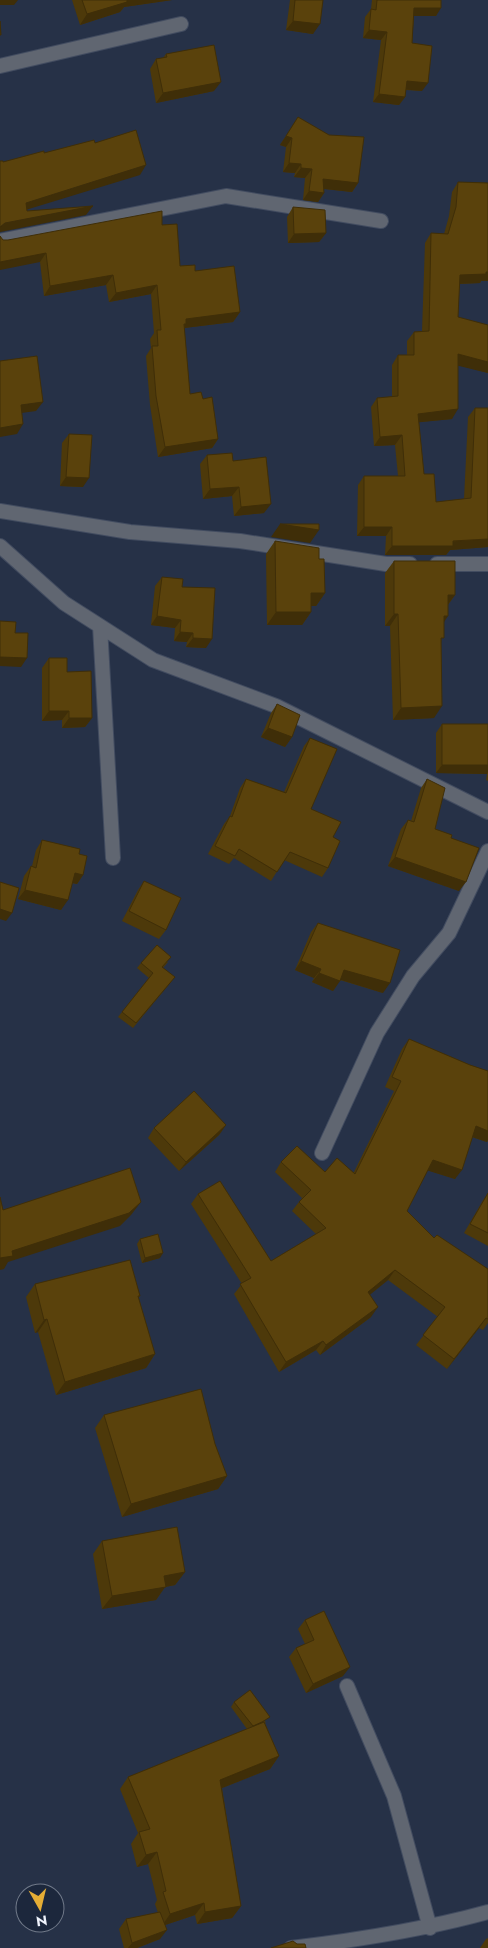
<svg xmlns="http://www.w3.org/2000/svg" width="488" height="1948" viewBox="0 0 488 1948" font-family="Jost,sans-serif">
<rect width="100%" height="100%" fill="#263147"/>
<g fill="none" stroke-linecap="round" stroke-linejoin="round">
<g stroke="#424c60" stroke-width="16">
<path id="minor" d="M0 66 181 24
M0 241 226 196 381 221
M0 511 130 532 240 541 386 564H410
M0 546 64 603 153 660 276 706 488 812
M437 564H488
M100 626 113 858
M322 1153 377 1033 413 976 449 933 488 851
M347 1686 394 1796 430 1928
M291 1948C358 1940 423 1930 488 1912"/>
</g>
<use href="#minor" stroke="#606671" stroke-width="14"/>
</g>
<path fill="#4d390a" d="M72 0H172L124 7 120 12 80 25Z
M290 0H323L313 34 286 30Z
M372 0H441L436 16H414L412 43 422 91 406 90 405 97 399 105 373 102 381 40 363 38 365 17 371 9Z
M166 54 214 91 156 103 150 69 156 59 163 58Z
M298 117 358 183 352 192 324 189V193L318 202 303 200 305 178 294 177 295 173 283 172 286 147 280 145Z
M458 182 488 183V281H481L480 283 459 284 458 317 488 373 458 365 452 419 419 422 424 474 436 502 464 499 468 417 475 408 488 547 450 550 446 555H385L386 536H357L358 485 364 476H398L395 445 374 446 371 407 377 398 392 397V365L398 355H407V341L414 332 422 331 425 243 431 233 444 234 449 216 452 192Z
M293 207 326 233 319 242 288 243 287 217Z
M162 225 180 266 195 271 240 312 233 322 184 328 190 394 203 399 218 439 212 448 158 457 150 405 146 356 151 348 150 339 154 333 151 294 109 302 106 285 44 296 40 262 3 240H8Z
M69 434 83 487 60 486 62 443Z
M207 455 233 461 264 513 234 516 232 496 203 499 200 464Z
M275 541 319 559 325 593 316 606H311V612L302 625H267L266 554Z
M394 561 455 595 448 605 444 622 441 643 434 718 393 720 390 626H385V573Z
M162 577 182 587 206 648 186 647 187 642 174 641 175 628 151 625 155 586Z
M49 658 67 672 92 718 85 727 62 728V720L42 721V668Z
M277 704 292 737 285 747 261 737 271 713Z
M442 724H488V781L486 780 487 774 436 773V733Z
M310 738 311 809 333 837 328 868 322 877 284 860 271 881 234 858 229 864 208 854 224 824 230 816 240 788 246 779 284 792 304 746Z
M427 779 435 829 459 891 388 866 401 829 408 820 411 821 421 788Z
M42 840 79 854 83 875 77 884 72 883 61 910 18 899 24 876 31 866H32L36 850Z
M144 881 166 930 159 939 122 921 138 890Z
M318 923 383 993 340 980 333 991 312 982 314 978 295 970 311 932Z
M168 962 163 968 171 982 133 1028 118 1017 149 978 137 968 141 963Z
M409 1039 470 1065 488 1071V1140L487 1142 472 1137 455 1179 427 1170 407 1211 434 1238 488 1269V1323L483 1330 479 1328 447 1369 416 1345 438 1317 388 1280 369 1295 371 1317 320 1355 316 1350 279 1372 234 1294 242 1284 191 1204 198 1194 271 1261 316 1234 292 1211 302 1198 275 1172 281 1162 325 1172H354L394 1091 385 1087 402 1049Z
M226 1125 219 1135 179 1171 148 1138 154 1128Z
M488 1193V1246L464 1233 482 1202Z
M140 1239 160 1258 142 1263 137 1244Z
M35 1284 140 1296 138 1298 155 1354 146 1368 56 1395 38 1332 35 1333 26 1297Z
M104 1415 215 1444 227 1476 218 1489 122 1517 95 1428Z
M102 1541 185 1572 175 1585 165 1587 156 1600 102 1609 93 1554Z
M305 1620 343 1676 306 1693 289 1657 296 1648 305 1644 298 1629Z
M234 1702 266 1722 265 1723 279 1756 270 1769 222 1788 241 1906 232 1918 197 1924 195 1915 165 1925 160 1939 137 1948H124L119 1929 126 1919 158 1913 155 1904 157 1900 148 1864 137 1867 131 1844 138 1833 120 1789 128 1777 247 1729 231 1707Z
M488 1938V1948H480L486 1939Z"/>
<path fill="#3f2e08" d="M0 0H18L14 5H0Z
M124 0H172L124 7 120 12 80 25 87 14Z
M414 8H441L436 16H409Z
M293 21 320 24 313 34 286 30Z
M369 30 387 32 381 40 363 38Z
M407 81 428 83 422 91 401 89Z
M221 82 214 91 156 103 163 93Z
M379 94 405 97 399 105 373 102Z
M286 136 292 138 286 147 280 145Z
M289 163 301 164 295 173 283 172Z
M146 165 140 175 19 212 26 203Z
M301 168 312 169 305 178 294 177Z
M323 179 358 183 352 192 317 188Z
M309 191 324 193 318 202 303 200Z
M93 206 86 215 0 232V227L5 223Z
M326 233 319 242 288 243 294 234Z
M46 253 40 262 0 270V262Z
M486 272H488V281H481L480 283 453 284 460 275Z
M113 275 106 285 44 296 50 286Z
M157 285 151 294 109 302 116 293Z
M240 312 233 322 184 328 186 319Z
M458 354 488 362V373L451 364Z
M43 402 36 411 14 414 21 405Z
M458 409 452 419 412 423 418 414Z
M23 424 17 434 0 437V428Z
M402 435 395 445 374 446 380 437Z
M218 439 212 448 158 457 165 447Z
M66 477 89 478 83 487 60 486Z
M239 487 232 496 203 499 210 489Z
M271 504 264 513 234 516 241 507Z
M280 524 319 530 310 543 271 537Z
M364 527H392L386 536H357Z
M488 539V547L450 550 446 555H385L392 546Z
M311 593H325L316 606H302Z
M448 595H455L446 607Z
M276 612H311L302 625H267Z
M394 614H398L390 626H385Z
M157 616 181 620 175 628 151 625Z
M444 616H448L440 628Z
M180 632 193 633 187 642 174 641Z
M193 638 212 639 206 648 186 647Z
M0 657 27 658 21 667 0 666Z
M442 706 434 718 393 720 401 708Z
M49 711H69L62 720 42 721Z
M69 718H92L85 727 62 728Z
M268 728 292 737 285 747 261 737Z
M442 765H488V772L487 774 436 773Z
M395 857 466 882 459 891 388 866Z
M75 873 83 875 77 884 68 882Z
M25 890 68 900 61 910 18 899Z
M0 909 12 913 6 921 0 919Z
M301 961 321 969 314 978 295 970Z
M344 970 390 983 383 993 338 979Z
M319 973 340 981 333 991 312 982Z
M226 1125 219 1135 179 1171 186 1162Z
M476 1126 488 1131V1140L487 1142 469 1136Z
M433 1160 462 1170 455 1179 426 1170Z
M141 1202 131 1215 120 1226 8 1262 4 1269 0 1270V1258L12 1251Z
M163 1253 160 1258 142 1263 145 1258Z
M395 1270 388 1280 361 1302 368 1292Z
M378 1307 371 1317 320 1355 326 1345Z
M486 1318 479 1328 447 1369 454 1359Z
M47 1319 38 1332 35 1333 44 1320Z
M323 1341 316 1350 279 1372 286 1362Z
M155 1354 146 1368 56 1395 65 1382Z
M227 1476 218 1489 122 1517 131 1504Z
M185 1572 175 1585 165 1587 156 1600 102 1609 112 1596 164 1576Z
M350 1667 343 1676 306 1693 313 1684Z
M279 1756 270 1769 212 1792 220 1780Z
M157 1852 148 1864 137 1867 146 1855Z
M204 1903 195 1915 162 1926 170 1914Z
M241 1906 232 1918 197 1924 205 1912Z
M167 1930 160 1939 137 1948H128L132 1943Z"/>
<path fill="#5a420c" stroke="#3f2e08" d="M82 0H127V2L87 14Z
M295 0H323L320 24 293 21Z
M377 0H441V8H414L412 43 432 46 428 83 407 81 405 97 379 94 387 32 369 30 371 9 376 10Z
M0 21 1 35H0Z
M214 45 221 82 163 93 156 59 167 57 166 54Z
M298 117 329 135 364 137 358 183 323 179 324 193 309 191 312 169 301 168V164L289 163 292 138 286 136Z
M136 130 146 165 26 203 27 211 93 206 5 223 0 227V161H3V162L44 151V153L94 140 95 143Z
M458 182 488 183V272H486V274L460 275 458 317 488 325V362L458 354V409L418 414 424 474H434L436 502 471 498 475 408H488V539L453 541V546H392V527H364V476H405L402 435 380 437 377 398 398 396V355H414V332L429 331 431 233 448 234 456 207Z
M293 207 325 210 326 233 294 234Z
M162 211V225L177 224 180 266 195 265V271L234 266 240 312 186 319V324H184L190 394 201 392 203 399 212 397 218 439 165 447 156 396 152 346H158L157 330H161L157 285 116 293 113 275 50 286 46 253 0 262V236L3 240H8Z
M37 356 43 402 21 405 23 424 0 428V361Z
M69 434 92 435 89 478 66 477Z
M232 453 233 461 266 457 271 504 241 507 239 487 210 489 207 455Z
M280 524H319V530Z
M275 541 319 548V559H324L325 593H311V612H276Z
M394 561H455V595H448V616H444V638H441L442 706 401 708 398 614H394Z
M162 577 183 579 182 587 215 588 212 639 193 638V633L180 632 181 620 157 616Z
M0 621 16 622 15 633H28L27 658 0 657Z
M49 658H67V672L91 671 92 718H69V711H49Z
M277 704 300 715 292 737 268 728Z
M442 724H488V765H442Z
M310 738 337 749 311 809 341 822 333 837 340 841 328 868 290 852 277 872 239 849 235 856 215 846 230 816 232 817 246 779 286 793Z
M427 779 445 788 435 829 452 835 451 838 479 848 466 882 395 857 408 820 414 822Z
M42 840 80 849 79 854 87 856 83 875 75 873 68 900 25 890 31 866 36 868Z
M144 881 181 898 166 930 129 911Z
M0 882 19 888 12 913 0 909Z
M318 923 400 950 390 983 344 970 340 981 319 973 321 969 301 961Z
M157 945 171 957 162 967 175 977 136 1023 122 1012 153 973 141 963Z
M409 1039 470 1065 488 1071V1131L476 1126 462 1170 433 1160 407 1211 434 1238 437 1235 488 1269V1319L486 1318 454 1359 423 1335 445 1307 395 1270 368 1292 378 1307 326 1345 323 1341 286 1362 240 1284 251 1278 198 1194 220 1181 271 1261 326 1228 299 1202 311 1190 281 1162 297 1146 325 1172 337 1158 355 1174 401 1081 392 1077Z
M194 1091 226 1125 186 1162 154 1128Z
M130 1168 141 1202 129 1213 12 1251 13 1256 0 1258V1197L3 1210Z
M488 1193V1233L470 1224Z
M158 1234 163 1253 145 1258 140 1239Z
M130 1260 140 1296H138L155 1354 65 1382 47 1319 44 1320 35 1284Z
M201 1389 215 1444 227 1476 131 1504 104 1415Z
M177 1527 185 1572 164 1576 166 1587 112 1596 102 1541Z
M324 1611 350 1667 313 1684 296 1648 314 1640 305 1620Z
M250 1690 270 1717 262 1722 253 1726 234 1702Z
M264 1722 279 1756 220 1780 241 1906 205 1912 204 1903 170 1914 163 1892 166 1891 157 1852 146 1855 139 1832 150 1829 128 1777Z
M160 1912 167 1930 132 1943 126 1919Z
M293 1941 297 1944H305L306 1948H271Z"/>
<g transform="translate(40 1908) rotate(172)"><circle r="24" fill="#1c273c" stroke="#707989"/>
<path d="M0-4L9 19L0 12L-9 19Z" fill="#e5ad35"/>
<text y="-8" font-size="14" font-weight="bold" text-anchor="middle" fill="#eff3fc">N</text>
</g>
</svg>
